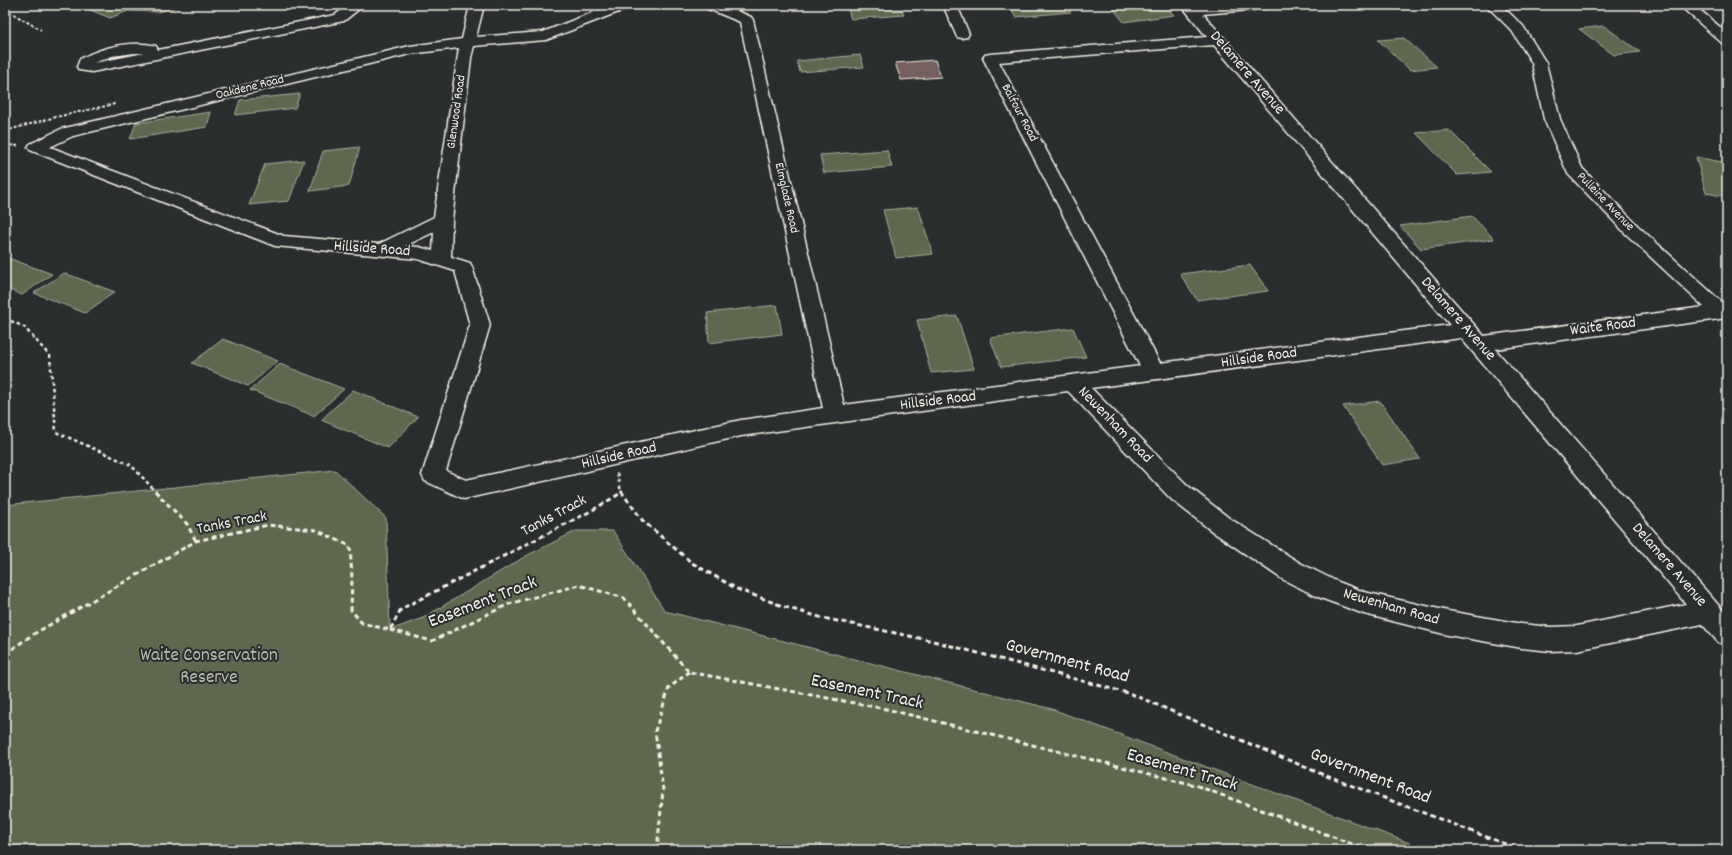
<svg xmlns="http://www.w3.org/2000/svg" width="1732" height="855" viewBox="0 0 1732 855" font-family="Dekko,sans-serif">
<rect width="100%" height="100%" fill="#2a2d2e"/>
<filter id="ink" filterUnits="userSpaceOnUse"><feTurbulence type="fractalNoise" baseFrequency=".025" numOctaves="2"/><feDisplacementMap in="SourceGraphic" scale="8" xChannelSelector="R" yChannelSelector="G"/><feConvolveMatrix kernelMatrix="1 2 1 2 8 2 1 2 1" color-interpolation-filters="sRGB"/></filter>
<g filter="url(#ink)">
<path fill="#5e684f" stroke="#a9ac9c" d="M66 5H183L158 12 128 11 110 18 88 9Z
M868 5H900L904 15 851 19 847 6Z
M1009 5H1066L1071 12 1016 17Z
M1146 5H1164L1174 15 1124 22 1113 9Z
M1603 26H1604L1640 52 1614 55 1579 29Z
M1404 38 1437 67 1410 70 1378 40Z
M860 55 864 67 800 72 797 61Z
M300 94 295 108 235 115 240 100Z
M211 112 207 127 130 139 136 123Z
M1449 130 1491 172 1457 175 1416 133Z
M360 147 349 186 310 191 323 151Z
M887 150 892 167 824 173 820 155Z
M1696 157 1727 163V197L1706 193Z
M304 160 289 201 249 205 265 164Z
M918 207 933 254 896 258 883 210Z
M1472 216 1494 239 1421 249 1400 226Z
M8 258 52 274 22 295 5 288V260Z
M1250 265 1268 291 1197 300 1180 274Z
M64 273 115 292 85 313 34 293Z
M777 305 782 334 709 343 707 313Z
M957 316 974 369 931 373 917 320Z
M1073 328 1086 357 1001 367 990 338Z
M223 339 278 361 248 386 192 363Z
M280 364 344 389 314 416 250 390Z
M353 390 418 417 388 448 321 420Z
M1380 401 1420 459 1382 465 1343 406Z
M335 470 386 518 390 630 423 618 526 556 576 531H613L665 611 1052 709 1428 850H5V505Z"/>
<path fill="#74605f" stroke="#f4f1e8" d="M935 60 941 77 901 80 895 63Z"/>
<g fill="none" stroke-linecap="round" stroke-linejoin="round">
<g stroke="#f4f1e8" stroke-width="3">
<path id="minor" d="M348 5H364L344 21 339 22 92 72 79 70 77 67 80 59C102 47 132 40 156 46L158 50 335 15ZM135 53H144L94 63 112 56Z
M470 5H484L476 37 543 32 612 5H631L629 8 546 40 474 46 471 58 452 220 451 257 470 263 472 267 490 325 446 471 466 480 741 420 823 408 740 22 706 8 704 5H723L751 17 753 20 844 405 1140 366 983 58 985 55 990 54 1207 37 1181 5H1195L1197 7 1268 5 1266 8 1261 9 1203 14 1484 336 1704 307 1626 234 1568 174 1544 119 1532 63 1512 31 1486 5H1501L1523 26 1546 63 1560 119 1582 168 1638 226 1725 305 1727 304V318L1495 349 1727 615V646L1718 642 1702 624 1577 650 1550 651 1522 648 1448 635 1364 614 1318 597 1282 579 1213 532 1171 499 1068 391 741 436 464 499 425 481 422 475 470 325 455 271 418 259 275 246 30 150 28 147 30 144 61 129 410 46 462 39ZM1214 45 1450 325 1160 363 999 62ZM459 48 434 217 379 244 284 236 50 147 73 136 410 54ZM434 232 433 251 419 247 405 246ZM1461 338 1686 604 1577 626 1550 627 1522 624 1448 611 1364 592 1336 581 1300 563 1229 518 1187 485 1091 388Z
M943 5H957L969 34 967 37 962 38 957 37Z
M1679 5H1694L1727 33V44L1722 43Z"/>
</g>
<path stroke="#f4f1e8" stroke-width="2" stroke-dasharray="3 2" stroke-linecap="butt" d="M5 9 41 30
M5 131 56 117 115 104
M5 145 20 146"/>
<path stroke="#f4f1e8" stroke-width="2.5" stroke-dasharray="3.5 3" stroke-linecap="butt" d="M5 318 24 327 50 356 56 432 131 465 156 492
M617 473 621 492"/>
<path stroke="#f4f1e8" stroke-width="3" stroke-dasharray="5 3.5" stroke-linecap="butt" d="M155 491 187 524 196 541
M621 491 643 521 692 563 737 589 785 607 823 618 933 641 1131 694 1324 775 1521 850
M390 630 432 641 509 604 579 585 624 598 689 672 886 709 1195 785 1368 850
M5 654 32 635 196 541 268 525 316 530 350 546 352 578 351 610 362 623 390 630 401 609 591 511 621 493
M657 850 663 790 655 731 669 688 689 672"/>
<use href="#minor" fill="#2a2d2e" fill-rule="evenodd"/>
</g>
</g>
<g text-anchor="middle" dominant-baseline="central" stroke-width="4" stroke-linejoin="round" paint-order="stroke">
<g font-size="13" fill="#f4f1e8" stroke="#2a2d2e">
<text transform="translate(250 88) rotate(-14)">Oakdene Road</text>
<text transform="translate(457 112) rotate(-82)">Glenwood Road</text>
<text transform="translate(1019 113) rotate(62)">Balfour Road</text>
<text transform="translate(786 198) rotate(77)">Elmglade Road</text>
<text transform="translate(1605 202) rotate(46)">Pulleine Avenue</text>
</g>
<g font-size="16" fill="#f4f1e8" stroke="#2a2d2e">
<text transform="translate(1247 73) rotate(49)">Delamere Avenue</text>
<text transform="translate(372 249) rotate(4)">Hillside Road</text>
<text transform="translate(1458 319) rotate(49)">Delamere Avenue</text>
<text transform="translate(1603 327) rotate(-7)">Waite Road</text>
<text transform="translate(1259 358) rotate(-8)">Hillside Road</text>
<text transform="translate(938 401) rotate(-7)">Hillside Road</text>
<text transform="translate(1115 425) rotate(46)">Newenham Road</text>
<text transform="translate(619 456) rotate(-13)">Hillside Road</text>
<text transform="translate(554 516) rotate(-28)">Tanks Track</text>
<text transform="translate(232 523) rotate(-11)">Tanks Track</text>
<text transform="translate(1669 565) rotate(49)">Delamere Avenue</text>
<text transform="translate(1391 607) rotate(16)">Newenham Road</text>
</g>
<g font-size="19" fill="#f4f1e8" stroke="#2a2d2e">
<text transform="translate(483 603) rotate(-21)">Easement Track</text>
<text transform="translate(1067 662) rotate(15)">Government Road</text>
<text transform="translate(867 693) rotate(12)">Easement Track</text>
<text transform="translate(1182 771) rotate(16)">Easement Track</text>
<text transform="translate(1370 777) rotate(21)">Government Road</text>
</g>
<g font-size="19" fill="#b8baab" stroke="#2a2d2e">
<text x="209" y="656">Waite Conservation<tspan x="209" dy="22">Reserve</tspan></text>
</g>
</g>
<rect width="1732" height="855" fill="none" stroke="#2a2d2e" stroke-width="20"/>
<rect x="10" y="10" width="1712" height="835" fill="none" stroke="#f4f1e8" stroke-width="1.5" filter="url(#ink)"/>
</svg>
